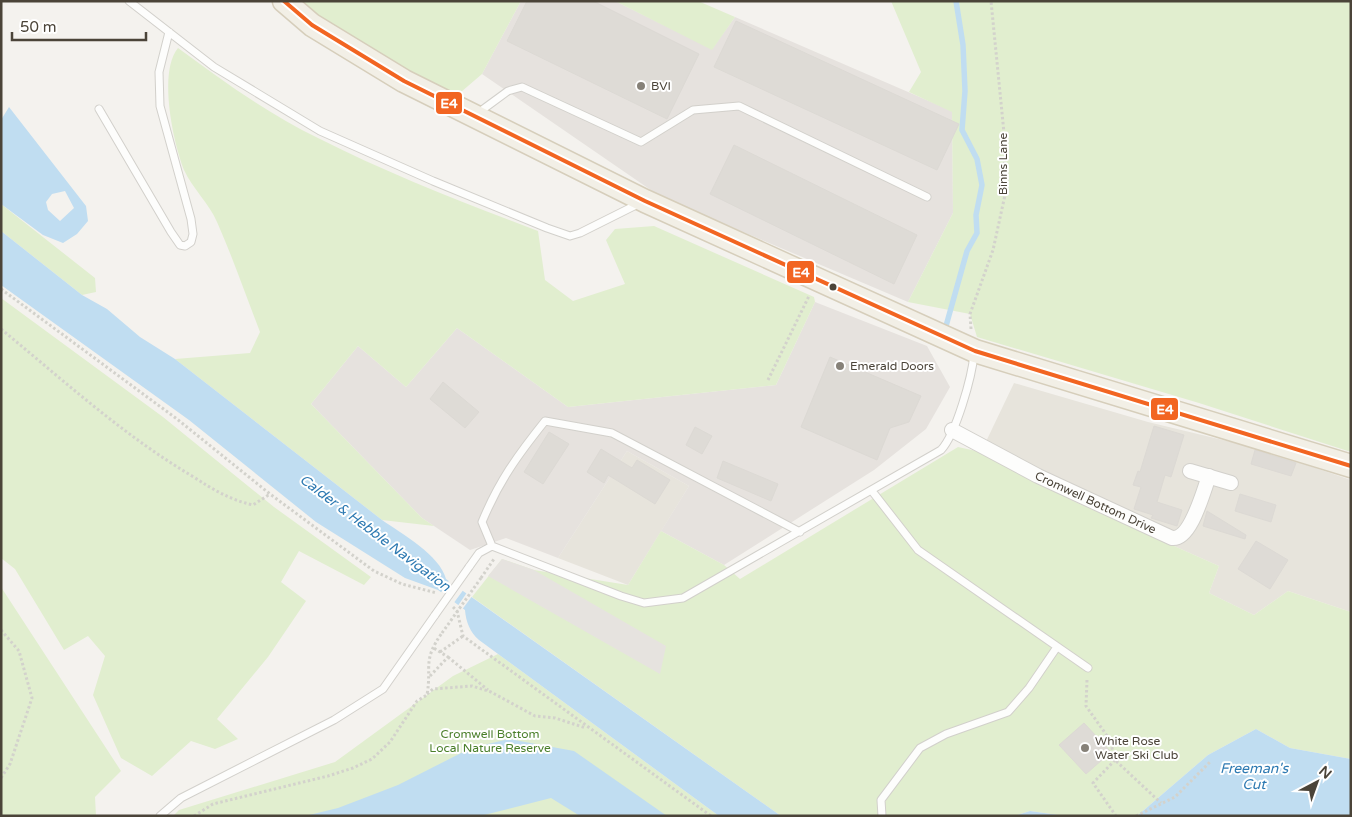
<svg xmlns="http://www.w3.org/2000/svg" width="1352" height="817" viewBox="0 0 1352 817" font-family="'Varela Round',sans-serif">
<rect width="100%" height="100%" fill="#f4f2ee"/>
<path fill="#e7e4dc" d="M1014 383 1148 422 1256 448 1351 480V612L1288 591 1254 615 1209 593 1219 566 1073 501 981 452Z
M627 451 689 486 628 585 558 558Z"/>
<path fill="#e6e2de" d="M521 1H615L712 49 735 17 952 111 953 213 908 302 661 197 482 74Z
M815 302 927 346 950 387 926 429 874 470 724 565 661 531 689 486 627 451 558 558 506 538 470 550 422 518 311 404 358 346 406 387 457 328 568 407 776 385Z"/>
<path fill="#e1eecf" d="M294 1H521L482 74 454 98 316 20Z
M615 1H698L735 17 712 50Z
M891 1H1351V452L1199 403 977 337 970 314 908 302 953 213 952 112 909 92 921 72Z
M178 48C223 81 268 114 318 138 389 174 464 203 538 231L545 280 573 301 625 284 606 240 615 229 654 226 814 297 815 302 776 385 568 407 457 328 406 387 358 346 311 404 422 518 434 526 382 520 175 359 250 353 260 332C246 296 233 258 217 222 209 203 192 188 184 170 173 142 158 72 178 48Z
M1 204 95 278 96 292 82 295 1 231Z
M1 298 163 417 274 507 371 577 364 585 299 551 281 582 306 601 268 657 217 719 238 739 215 749 191 741 152 776 121 758 93 695 105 656 88 636 64 650 15 569 1 558Z
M958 447 981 452 1073 501 1219 566 1209 593 1254 615 1288 591 1351 612V759L1290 748 1256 729 1208 755 1137 816H1065L1030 811 1014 816H781L472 597 502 559 534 570 628 585 661 531 724 565 740 579Z
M1 587 121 771 95 797 96 816H1Z
M498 654 719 816H173L179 810 335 762 453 676Z"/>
<path fill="#e6e3df" d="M502 559 534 570 666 646 660 674 488 576Z"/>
<path fill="#c0ddf1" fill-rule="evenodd" d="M9 107 86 206 88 221 77 234 63 243 43 235 1 204V120ZM65 191 74 208 60 221 48 210 46 202 52 194Z
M1 231 82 295 107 309 140 337 175 359 382 520C402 534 440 555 446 579L781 816H719L479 640C470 632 466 622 465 610L438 590 405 578 316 522 189 420 1 285Z
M1256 729 1290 748 1351 759V816H1137L1208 755Z
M509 739 574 751 667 816H580L551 798 480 816H305L338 808 398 785 471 748Z
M1030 811 1065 816H1014Z"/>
<path fill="#f4f2ee" d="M450 579 464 589 453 604 440 594Z
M468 591 473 595 461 611 457 607Z"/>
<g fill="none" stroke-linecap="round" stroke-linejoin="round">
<path stroke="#c0ddf1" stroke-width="5.5" d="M946 326 967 251 977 233 976 215 982 185 977 159 962 130 965 91 963 45 956 1"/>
</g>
<path fill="#dedbd6" stroke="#dcd9d4" d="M527 1H593L699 54 667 119 507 41Z
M736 21 959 124 937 170 714 67Z
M734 145 917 235 894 284 710 194Z
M830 357 921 396 909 422 890 428 877 460 801 427Z
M443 382 479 412 465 428 430 399Z
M1154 426 1184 435 1171 477 1165 475 1157 502 1182 510 1177 526 1151 518 1153 515 1134 509 1141 487 1133 485 1138 471 1140 472Z
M695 427 712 436 702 454 686 445Z
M549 432 569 444 543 484 524 472Z
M601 449 632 468 637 460 670 480 655 504 608 475 604 483 587 472Z
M1255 450 1296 463 1291 476 1251 464Z
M723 461 778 484 771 501 717 478Z
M1240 494 1276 505 1271 522 1235 511Z
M1207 511 1246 535 1245 539 1203 526Z
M1256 541 1288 560 1270 589 1238 569Z
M1084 723 1111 752 1086 774 1059 745Z"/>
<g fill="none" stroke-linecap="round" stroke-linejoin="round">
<g stroke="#d2d0cb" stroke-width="9">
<path id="service" d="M129 1 214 67 320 131 433 181 547 228 570 236 580 233 640 203
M99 109 171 232 180 245 185 246 191 242 193 234 191 219 160 106 159 72 169 32
M478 113 508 91 522 87 641 142 693 110 739 106 927 197
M872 491 918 550 1088 668
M492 546 482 522C499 481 517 456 545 421L612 433 800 532
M469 567 479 553 492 546 621 596 644 603 683 598 941 450C956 434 972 377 974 354
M160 816 181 798 334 720 383 689 435 615
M882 816 881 800 920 748 946 734 1008 712 1029 688 1057 647"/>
</g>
<g stroke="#d2d0cb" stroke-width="16">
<g id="minor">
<path id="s1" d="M952 430 1038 476 1172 538C1191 540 1203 492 1209 476"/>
<path d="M1190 471 1231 483"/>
</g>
</g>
<g stroke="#d6cebb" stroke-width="25">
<path id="primary" d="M284 1 312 25 404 81 645 201 975 351 1351 466"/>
</g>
<path stroke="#d3d2cc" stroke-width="3" stroke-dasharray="2.5 2.5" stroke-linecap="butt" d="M1 289 177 419 270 494 374 571 402 584 437 593
M1 329C63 380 123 435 192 476 214 490 228 499 253 505L270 494
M971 329 970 314 993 250 1005 195 1004 133 991 1
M768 380 809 296
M481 578 494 559
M453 607 457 611 463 636 711 816
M1 630 19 651 32 698 10 764 1 778
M440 652 463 636
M448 657 488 690
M430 676 448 657 432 647
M1087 680 1086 706 1110 740 1115 760 1161 803
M427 694 433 689 472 686 491 692 535 716 555 718 586 728
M1115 760 1093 783 1116 816
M194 816 213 804 328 776 353 768 372 759 390 742 417 701 427 695C432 666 422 661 442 633
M1136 816 1175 797 1210 762"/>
<use href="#service" stroke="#fdfdfc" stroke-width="7"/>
<use href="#minor" stroke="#fdfdfc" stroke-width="14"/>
<use href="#primary" stroke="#f2efe6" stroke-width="22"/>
<g stroke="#d2d0cb" stroke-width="9" stroke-linecap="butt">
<path id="service-bridge" d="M435 615 469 567"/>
</g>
<path stroke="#d3d2cc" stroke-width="3" stroke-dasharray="2.5 2.5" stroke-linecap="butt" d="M442 633 481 578"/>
<use href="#service-bridge" stroke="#fdfdfc" stroke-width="7"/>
<g stroke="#fff" stroke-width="8">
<path id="bus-1" d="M284 1 312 25 404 81 645 201 975 351 1351 466"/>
</g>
<use href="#bus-1" stroke="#f26522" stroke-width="4"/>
</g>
<g fill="#868178" stroke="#fff" stroke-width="2">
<circle cx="641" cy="86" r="5"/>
<circle cx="840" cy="366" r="5"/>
<circle cx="1085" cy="748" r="5"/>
</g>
<circle fill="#4b4439" stroke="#fff" stroke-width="2" cx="833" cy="287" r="4.5"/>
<g text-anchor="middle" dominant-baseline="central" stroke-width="4" stroke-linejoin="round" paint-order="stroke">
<g font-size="12" fill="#4b4439" stroke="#fff" text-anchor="start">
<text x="651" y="86">BVI</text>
<text x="850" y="366">Emerald Doors</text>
<text x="1095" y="741">White Rose<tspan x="1095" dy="14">Water Ski Club</tspan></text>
</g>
<g font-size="12" fill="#4b4439" stroke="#fff">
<text transform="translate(1003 164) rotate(-90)">Binns Lane</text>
<text stroke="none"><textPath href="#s1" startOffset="161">Cromwell Bottom Drive</textPath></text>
</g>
<g font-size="12" fill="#4a7f2a" stroke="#fff">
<text x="490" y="734">Cromwell Bottom<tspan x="490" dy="14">Local Nature Reserve</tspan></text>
</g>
<g font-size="14" font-style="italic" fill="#2e7ab2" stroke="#fff">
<text transform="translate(375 533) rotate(37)">Calder &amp; Hebble Navigation</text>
<text x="1254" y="768">Freeman's<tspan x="1254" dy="16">Cut</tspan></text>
</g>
</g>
<g stroke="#fff" stroke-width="2">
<rect x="435" y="91" width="28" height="24" rx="5" fill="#f26522"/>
<rect x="786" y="260" width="29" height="24" rx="5" fill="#f26522"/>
<rect x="1150" y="397" width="29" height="24" rx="5" fill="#f26522"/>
</g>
<g font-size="14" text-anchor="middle" font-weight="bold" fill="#fff">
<text x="449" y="108">E4</text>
<text x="801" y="277">E4</text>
<text x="1165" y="414">E4</text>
</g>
<rect width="1352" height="817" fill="none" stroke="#4b4439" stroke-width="5"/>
<g transform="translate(1317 782) rotate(41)" stroke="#ffffff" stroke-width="4" paint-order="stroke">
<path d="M0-4L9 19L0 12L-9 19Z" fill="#4b4439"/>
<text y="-8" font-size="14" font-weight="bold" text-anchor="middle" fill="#4b4439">N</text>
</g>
<path d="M12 32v8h134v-8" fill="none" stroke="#4b4439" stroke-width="2.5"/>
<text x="20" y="32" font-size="15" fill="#4b4439" stroke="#ffffff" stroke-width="4" paint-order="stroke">50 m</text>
</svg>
